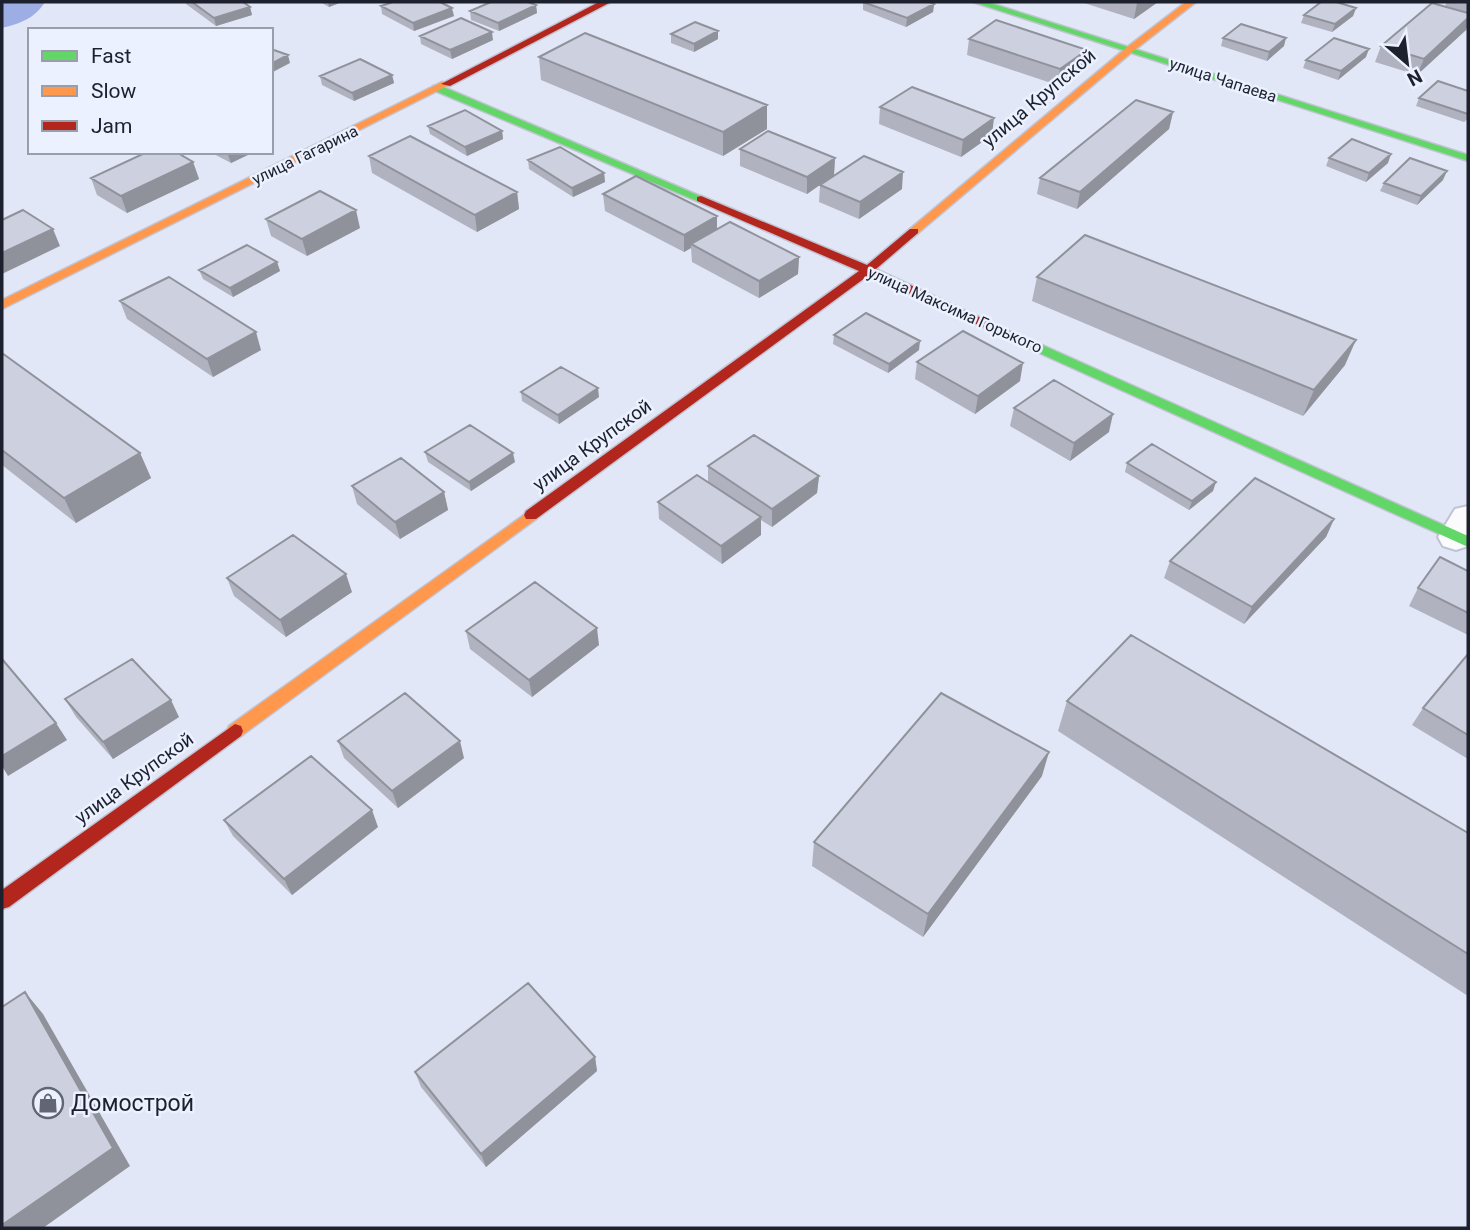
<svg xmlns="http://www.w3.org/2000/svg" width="1470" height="1230" viewBox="0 0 1470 1230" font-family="Roboto,sans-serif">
<rect width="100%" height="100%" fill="#e2e7f7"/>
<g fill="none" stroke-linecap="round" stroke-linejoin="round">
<path fill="#9daee4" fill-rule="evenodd" d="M2 2H45C34 19 21 23 2 28Z"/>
<g stroke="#c0c4d2" stroke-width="4">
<path id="street" d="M1468 506V546L1456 550 1443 546 1438 537 1455 509Z"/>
</g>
<g stroke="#c0c4d2" stroke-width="3">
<path id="fast" d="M973 2H987L1468 155V161Z
M433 86H441L707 199 697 201 433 90Z
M1031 340 1468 536V547L1026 347 1025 344Z"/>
</g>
<g stroke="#c0c4d2" stroke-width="3">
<path id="slow" d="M1186 2H1196L1132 52 918 233H910V229L1126 48Z
M442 82 451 84 2 309V300Z
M531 510 536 511 538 515 536 519 241 736 235 738 229 736 227 731 229 726Z"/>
</g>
<g stroke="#c0c4d2" stroke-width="3">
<path id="jam" d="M599 2H611L450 86 441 84Z
M701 196 867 265 910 229H918V233L876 269 1037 344 1031 348 1026 347 869 275 536 519H526L524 515 526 511 859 271 697 201V197Z
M235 724 241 726 243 731 241 736 9 907 2 909V890Z"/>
</g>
<use href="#street" fill="#fbfbfe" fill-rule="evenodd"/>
<use href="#fast" fill="#63d668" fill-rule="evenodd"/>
<use href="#slow" fill="#ff974d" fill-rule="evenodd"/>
<use href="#jam" fill="#b3261e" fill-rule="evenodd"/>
</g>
<path fill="#b0b3bf" d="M186 2H243L250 7 252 15 216 26 186 4Z
M320 2H342L329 7Z
M863 2 934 4 933 12 906 27 863 10Z
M1081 2H1158L1134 19Z
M1447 2H1468V25L1466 30 1417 75 1375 62 1381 46 1445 6Z
M536 5 537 13 499 31 471 20 470 11Z
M381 6 454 16 414 31 382 14Z
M1356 8 1353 16 1332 32 1301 23 1304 15Z
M718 31V39L694 52 671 43V34Z
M420 36 493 40 452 59 421 44Z
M1223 38 1284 46 1267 61 1221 46Z
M969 39 1084 66 1057 85 967 55Z
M539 57 767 105V129L723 156 541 80Z
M1366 57 1338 80 1303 68 1306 60Z
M392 75 394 83 354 101 322 85 320 76Z
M1468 91V119L1464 122 1416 106 1419 98Z
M880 107 992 135 961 157 879 124Z
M1173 112 1169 129 1077 209 1037 194 1040 178Z
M428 126 502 131 503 139 467 156 430 134Z
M740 149 835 158 834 175 807 194 740 166Z
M210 152H254L231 163Z
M369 156 517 192 519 209 477 232 372 173Z
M1329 158 1388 163 1366 182 1326 166Z
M528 160 604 173 605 182 573 197 529 169Z
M193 162 199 179 127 213 97 195 91 178Z
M1443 180 1417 205 1380 191 1384 183Z
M820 185 902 189 859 219 819 202Z
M603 194 717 216V230L799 257 798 274 759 298 692 262 691 248 684 252 605 211Z
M266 219 360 228 307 256 271 236Z
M277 262 280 271 233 297 203 279 199 270Z
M1037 277 1345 365 1303 416 1032 301Z
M120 301 261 350 213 377 127 319Z
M834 335 919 350 888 373 833 344Z
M2 353 140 453 151 478 76 523 2 465Z
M917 362 1020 381 975 414 915 379Z
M521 392 599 397 559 424 522 401Z
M1014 408 1109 432 1070 461 1010 426Z
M425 452 515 462 471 491 428 462Z
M1127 463 1213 491 1189 510 1125 472Z
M708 466 819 476 817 493 772 527 761 520V535L722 564 659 519 658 502 708 482Z
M352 486 444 492 448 510 400 539 357 504Z
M1334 519 1326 537 1244 624 1164 578 1170 561Z
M1468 571V635L1409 606 1418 588Z
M227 578 352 592 286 637 234 596Z
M466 631 599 645 532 697 470 649Z
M1468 654V759L1412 725 1423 708Z
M65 699 179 717 113 759 76 717Z
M1067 701 1468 833V996L1058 731Z
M338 741 464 758 398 808 344 758Z
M1042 776 923 937 812 866 814 842Z
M224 820 378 827 292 895 233 836Z
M595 1057 597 1071 486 1167 421 1087 415 1072Z"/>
<path fill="#90929b" d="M328 2H342L329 7Z
M1139 2H1158L1134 19 1137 3Z
M934 4 933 12 906 27 907 18Z
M536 5 537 13 499 31 498 23Z
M250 7 252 15 216 26 214 18Z
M452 8 454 16 414 31 413 23Z
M1356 8 1353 16 1332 32 1335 24Z
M1468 18V25L1466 30 1417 75 1424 59Z
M718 31V39L694 52V44Z
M492 32 493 40 452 59 450 50Z
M1286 38 1284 46 1267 61 1269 52Z
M1369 49 1366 57 1338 80 1341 71Z
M1087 50 1084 66 1057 85 1060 69Z
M288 55 290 63 271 73V64Z
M392 75 394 83 354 101 352 93Z
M767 105V129L723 156V132Z
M1173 112 1169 129 1077 209 1080 192Z
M994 118 992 135 961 157 963 140Z
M502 131 503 139 467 156 465 147Z
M271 134 274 142 271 144Z
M233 152H254L231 163 228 155Z
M1391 154 1388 163 1366 182 1369 173Z
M835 158 834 175 807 194V177Z
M193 162 199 179 127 213 121 196Z
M1447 171 1443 180 1417 205 1421 196Z
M903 172 902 189 859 219 860 202Z
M604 173 605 182 573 197 572 188Z
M517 192 519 209 477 232 475 215Z
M356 210 360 228 307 256 302 239Z
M717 216V233L691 244V248L684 252V235Z
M53 229 60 246 2 274V253Z
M799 257 798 274 759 298V281Z
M277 262 280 271 233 297 230 288Z
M256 332 261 350 213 377 207 359Z
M1356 340 1345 365 1303 416 1314 390Z
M920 341 919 350 888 373 889 364Z
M1023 363 1020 381 975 414 978 396Z
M598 388 599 397 559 424 558 415Z
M1113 414 1109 432 1070 461 1074 443Z
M140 453 151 478 76 523 64 498Z
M513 453 515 462 471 491 469 482Z
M819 476 817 493 772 527V509Z
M1216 482 1213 491 1189 510 1192 501Z
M444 492 448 510 400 539 395 522Z
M761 517V535L722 564 721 546Z
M1334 519 1326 537 1244 624 1252 607Z
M346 574 352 592 286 637 280 620Z
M597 628 599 645 532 697 529 680Z
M171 700 179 717 113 759 103 742Z
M56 723 67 740 8 776 2 766V756Z
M460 741 464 758 398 808 392 791Z
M1049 752 1042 776 923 937 928 914Z
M372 810 378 827 292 895 284 879Z
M25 992 43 1014 130 1166 43 1228H2Z
M595 1057 597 1071 486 1167 481 1154Z"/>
<path fill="#cdd0de" stroke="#90929b" stroke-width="2" d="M192 2H243L250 7 214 18Z
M393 2H440L452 8 413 23 381 6Z
M491 2H528L536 5 498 23 470 11Z
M863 2H929L934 4 907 18Z
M1321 2H1336L1356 8 1335 24 1304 15Z
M1432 3 1468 13V18L1424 59 1381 46Z
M461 18 492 32 450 50 420 36Z
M996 20 1087 50 1060 69 969 39Z
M695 22 718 31 694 44 671 34Z
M1241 24 1286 38 1269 52 1223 38Z
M585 33 767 105 723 132 539 57Z
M1334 38 1369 49 1341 71 1306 60Z
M271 49 288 55 271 64Z
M360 59 392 75 352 93 320 76Z
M1438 81 1468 91V114L1419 98Z
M912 87 994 118 963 140 880 107Z
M1136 100 1173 112 1080 192 1040 178Z
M465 110 502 131 465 147 428 126Z
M768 131 835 158 807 177 740 149Z
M410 136 517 192 475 215 369 156Z
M1352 139 1391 154 1369 173 1329 158Z
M560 147 604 173 572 188 528 160Z
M147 152H176L193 162 121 196 91 178Z
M864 156 903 172 860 202 820 185Z
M1410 158 1447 171 1421 196 1384 183Z
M636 176 717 216 684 235 603 194Z
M320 191 356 210 302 239 266 219Z
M23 210 53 229 2 253V220Z
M730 222 799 257 759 281 691 244Z
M1085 235 1356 340 1314 390 1037 277Z
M247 245 277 262 230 288 199 270Z
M169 277 256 332 207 359 120 301Z
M866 313 920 341 889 364 834 335Z
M963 331 1023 363 978 396 917 362Z
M2 353 140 453 64 498 2 450Z
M561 367 598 388 558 415 521 392Z
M1054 380 1113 414 1074 443 1014 408Z
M470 425 513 453 469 482 425 452Z
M754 435 819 476 772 509 708 466Z
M1152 444 1216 482 1192 501 1127 463Z
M401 458 444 492 395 522 352 486Z
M697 475 761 517 721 546 658 502Z
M1255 478 1334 519 1252 607 1170 561Z
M293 535 346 574 280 620 227 578Z
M1440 557 1468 571V613L1418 588Z
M535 582 597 628 529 680 466 631Z
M1131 635 1468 833V954L1067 701Z
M1468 654V735L1423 708Z
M2 659 56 723 2 756Z
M132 659 171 700 103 742 65 699Z
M405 693 460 741 392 791 338 741Z
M941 693 1049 752 928 914 814 842Z
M311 756 372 810 284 879 224 820Z
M528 983 595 1057 481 1154 415 1072Z
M25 992 113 1148 2 1225V1007Z"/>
<defs>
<g id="shop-ring" transform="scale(1.575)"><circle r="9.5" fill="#ecf1ff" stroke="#626674" stroke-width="1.5"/><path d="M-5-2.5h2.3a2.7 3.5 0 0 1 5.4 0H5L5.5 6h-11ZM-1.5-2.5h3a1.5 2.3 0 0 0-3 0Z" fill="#626674"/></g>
</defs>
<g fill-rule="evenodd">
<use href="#shop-ring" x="48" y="1103"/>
</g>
<g text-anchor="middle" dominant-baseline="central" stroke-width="5" stroke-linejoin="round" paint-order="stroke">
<g font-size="16" fill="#1d212d" stroke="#ecf1ff">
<text transform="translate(1223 80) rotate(18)">улица Чапаева</text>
<text transform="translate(305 155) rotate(-26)">улица Гагарина</text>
<text transform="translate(955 310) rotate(24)">улица Максима Горького</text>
</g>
<g font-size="19" fill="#1d212d" stroke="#ecf1ff">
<text transform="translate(1039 98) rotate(-40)">улица Крупской</text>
<text transform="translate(592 445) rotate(-36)">улица Крупской</text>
<text transform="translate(134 778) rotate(-36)">улица Крупской</text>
</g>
<g font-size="23" fill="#1d212d" stroke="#ecf1ff" text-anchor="start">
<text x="71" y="1103">Домострой</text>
</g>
</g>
<rect width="1470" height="1230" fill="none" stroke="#1d212d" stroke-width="7"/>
<rect x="28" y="28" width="245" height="126" fill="#ecf1ff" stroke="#999eab" stroke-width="2"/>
<rect x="42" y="51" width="35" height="10" fill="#63d668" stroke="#999eab" stroke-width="2"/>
<text x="91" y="63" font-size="21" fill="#1d212d">Fast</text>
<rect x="42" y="86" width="35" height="10" fill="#ff974d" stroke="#999eab" stroke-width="2"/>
<text x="91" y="98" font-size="21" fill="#1d212d">Slow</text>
<rect x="42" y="121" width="35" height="10" fill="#b3261e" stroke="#999eab" stroke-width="2"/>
<text x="91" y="133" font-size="21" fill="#1d212d">Jam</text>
<g transform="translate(1407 63) rotate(152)" stroke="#ecf1ff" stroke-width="5" paint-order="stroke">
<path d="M0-5L12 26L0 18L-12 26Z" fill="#1d212d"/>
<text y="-10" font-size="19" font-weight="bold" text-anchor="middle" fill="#1d212d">N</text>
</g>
</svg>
